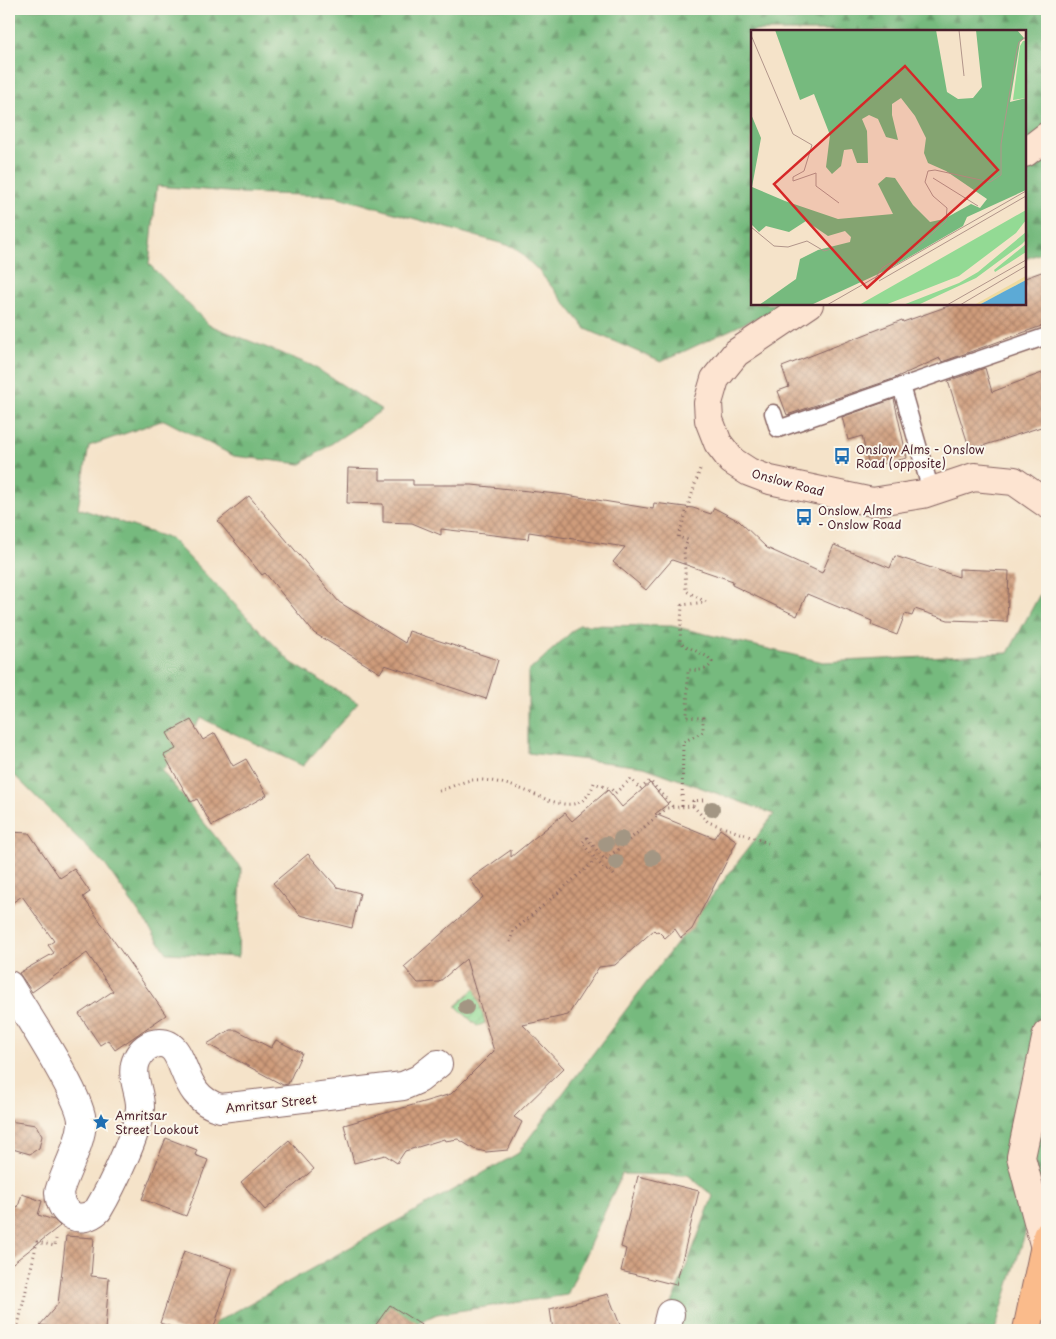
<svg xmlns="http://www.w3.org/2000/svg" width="1056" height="1339" viewBox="0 0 1056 1339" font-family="'Playpen Sans',sans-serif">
<defs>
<pattern id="forest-firs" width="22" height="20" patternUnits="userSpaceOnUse" patternTransform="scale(1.25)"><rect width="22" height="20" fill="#76ba7e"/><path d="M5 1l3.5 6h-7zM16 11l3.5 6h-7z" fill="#639767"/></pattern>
<pattern id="garden-furrows" width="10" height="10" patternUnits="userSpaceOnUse" patternTransform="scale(1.25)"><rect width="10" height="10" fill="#93da94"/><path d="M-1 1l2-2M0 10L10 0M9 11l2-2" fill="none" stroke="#80bb80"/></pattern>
<pattern id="building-cross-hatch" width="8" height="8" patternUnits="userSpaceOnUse" patternTransform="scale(1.25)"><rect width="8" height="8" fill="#cf9c7b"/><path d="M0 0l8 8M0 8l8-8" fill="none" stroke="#aa7f65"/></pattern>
</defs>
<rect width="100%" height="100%" fill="#fbf7ec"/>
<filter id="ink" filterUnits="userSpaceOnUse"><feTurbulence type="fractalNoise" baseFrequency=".02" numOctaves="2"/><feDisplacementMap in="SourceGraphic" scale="10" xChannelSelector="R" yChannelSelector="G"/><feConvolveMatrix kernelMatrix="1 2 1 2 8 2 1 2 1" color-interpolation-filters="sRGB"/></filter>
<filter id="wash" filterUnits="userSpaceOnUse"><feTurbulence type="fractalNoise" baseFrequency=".0096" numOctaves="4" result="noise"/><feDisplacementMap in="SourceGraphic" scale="20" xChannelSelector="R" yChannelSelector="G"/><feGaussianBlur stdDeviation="1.12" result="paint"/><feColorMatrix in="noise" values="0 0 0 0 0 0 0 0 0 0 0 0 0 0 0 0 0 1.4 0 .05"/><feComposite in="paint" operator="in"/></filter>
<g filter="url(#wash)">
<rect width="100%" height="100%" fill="#f5e3c9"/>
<path fill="url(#forest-firs)" stroke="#606c54" d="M9 9H1047V251L1025 259V31H752V304H786L661 362 586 329 538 270 514 247 335 196 240 193 157 186 149 264 209 325 311 365 382 410 301 464 234 456 164 420 89 446 78 508 171 539 292 663 358 703 303 766 201 718 162 771 241 868 238 957 167 953 106 866 9 770Z
M1047 581V1163L995 1330H664L667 1317 713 1196 688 1175 622 1174 567 1295 437 1314 401 1330H202L517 1154 774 814 644 767 528 753V672L579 625 672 626 823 662 1008 653Z"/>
<path fill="url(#garden-furrows)" stroke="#6e7c60" d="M475 988 485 1023 477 1026 456 1006Z"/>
<g id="blocks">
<path fill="url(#building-cross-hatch)" d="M1047 270V324L942 362 940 358 890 380 787 415 778 391 789 387 782 367 902 320 903 322 954 304H1025V278Z
M985 368 992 392 1047 371V425L970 450 948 381Z
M894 399 907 458 869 467 862 436 848 440 842 417Z
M348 468 380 469V480H413V485H472L566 495 653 509 654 503 693 508 711 514 714 508 739 521 767 548 822 573 834 545 890 568 895 556 959 577V569L1009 571 1007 622 948 620 915 609 912 616 905 614 897 635 871 625 872 621 807 594 797 616 732 585 733 581 672 560 646 590 613 562 625 547 529 532 528 539 441 529V535L412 523 383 522V504L347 503Z
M249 496 339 602 405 643 409 631 498 660 486 699 385 665 380 673 314 633 265 573 262 575 218 521Z
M191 720 203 740 215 733 233 766 246 759 267 795 212 826 197 799 191 802 164 755 176 749 167 733Z
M650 783 668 804 655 814 714 838 720 829 737 841 692 929 681 938 675 929 665 938 658 931 656 932 654 930 615 965 599 967 568 1015 523 1025 564 1068 514 1117 522 1122 508 1150 486 1152 474 1149 458 1139 445 1141 444 1139 405 1151 397 1163 385 1155 354 1163 344 1125 451 1094 494 1051 466 959 439 982 418 983 404 967 483 897 470 879 511 850V857L565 813 572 821 608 790 622 807Z
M9 832 29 833 60 878 74 869 90 892 83 897 166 1015 115 1050 108 1040 100 1045 79 1014 113 991 87 953 32 992 19 973 54 953 48 945 54 941 22 896 9 905Z
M308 854 337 887 360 893 352 928 300 915 273 883Z
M230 1030H237L271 1048 276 1040 302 1053 288 1084 283 1085 207 1044Z
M9 1121 36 1125 42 1136 39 1148 30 1154 9 1148Z
M166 1138 197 1150 195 1155 208 1160 186 1216 142 1199Z
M289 1140 314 1169 265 1210 241 1182Z
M638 1176 699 1191 676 1285 621 1271 626 1249 621 1247Z
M22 1194 42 1201 38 1215 54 1220 60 1226 9 1266V1204L18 1207Z
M66 1236 94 1238 91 1276 109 1278 105 1330H69L40 1325 58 1304Z
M184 1251 233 1268 213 1330H181L160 1323Z
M608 1294 622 1330H553L550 1309Z
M390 1305 429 1330H372Z"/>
</g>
</g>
<g filter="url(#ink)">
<use href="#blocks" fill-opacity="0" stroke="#866462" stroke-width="1"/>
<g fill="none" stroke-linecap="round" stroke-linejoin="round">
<g stroke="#866462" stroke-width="19">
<path id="service" d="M901 386 931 491
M773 413 778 429 1047 336"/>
</g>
<g stroke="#866462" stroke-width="30">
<path id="minor" d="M9 985C24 1011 83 1098 82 1123 81 1144 65 1171 59 1192 60 1215 80 1226 98 1210 111 1188 138 1133 140 1108 141 1092 129 1075 137 1059 141 1050 149 1043 160 1043 189 1043 177 1098 221 1108L403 1086 419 1079 438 1064
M666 1330 670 1314"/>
</g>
<g stroke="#866462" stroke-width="30">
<path id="secondary" d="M1025 153 1047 136
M809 304 736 353 715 379 708 403 709 420 718 443 732 461 749 472 770 480 872 502 923 494 974 477 1014 481 1047 504
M1045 1248 1021 1157 1047 1034"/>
</g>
<g stroke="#866462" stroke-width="30">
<path id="primary" d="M1027 1330 1047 1236"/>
</g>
<path stroke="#866462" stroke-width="3" stroke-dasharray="1 4" stroke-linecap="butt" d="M439 791C449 788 461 782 472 780 486 779 505 783 518 788 543 796 581 823 594 783L611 789 615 793 631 779 640 789 650 781 673 807
M703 800 693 801V806L708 822 768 843
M682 806 683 742 703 732V718L687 717 688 670C697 670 708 672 712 662L708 657 684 645 680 641 682 605 706 602 686 591 684 550 688 540 678 537 701 466
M614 875 609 869 606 871 582 843 587 838 605 860 667 808 693 806
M510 942 513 931 518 927 596 860
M17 1330 37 1242 55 1246 56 1239"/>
<use href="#service" stroke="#fff" stroke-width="16"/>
<use href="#minor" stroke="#fff" stroke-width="28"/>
<use href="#secondary" stroke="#fde4d1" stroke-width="28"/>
<use href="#primary" stroke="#fabb8b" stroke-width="28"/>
</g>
<g fill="#a39683">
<circle cx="712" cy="809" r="8"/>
<circle cx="621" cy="839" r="8"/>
<circle cx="606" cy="844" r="8"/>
<circle cx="653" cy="858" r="8"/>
<circle cx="616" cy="862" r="8"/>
<circle cx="466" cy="1007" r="8"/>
</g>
</g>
<defs>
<g id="bus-bare" transform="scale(1.35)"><path d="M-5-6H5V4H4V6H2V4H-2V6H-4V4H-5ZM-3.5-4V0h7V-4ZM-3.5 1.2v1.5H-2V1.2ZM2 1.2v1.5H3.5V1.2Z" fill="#1f6fb2" stroke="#fbf7ec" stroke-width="2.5" paint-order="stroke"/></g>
<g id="sight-bare" transform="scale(1.35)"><path d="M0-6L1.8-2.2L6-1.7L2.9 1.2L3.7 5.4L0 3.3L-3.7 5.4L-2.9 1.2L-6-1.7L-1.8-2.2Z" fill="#1f6fb2" stroke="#fbf7ec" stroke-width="2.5" paint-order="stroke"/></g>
</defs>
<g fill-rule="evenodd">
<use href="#bus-bare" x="842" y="456"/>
<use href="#bus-bare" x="804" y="517"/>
<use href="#sight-bare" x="101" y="1122"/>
</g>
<g text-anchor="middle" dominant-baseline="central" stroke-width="4" stroke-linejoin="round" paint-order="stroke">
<g font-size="12" fill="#4a1f2b" stroke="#fbf7ec" text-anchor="start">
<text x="856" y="449">Onslow Alms - Onslow<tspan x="856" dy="14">Road (opposite)</tspan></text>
<text x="818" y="510">Onslow Alms<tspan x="818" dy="14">- Onslow Road</tspan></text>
<text x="115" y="1115">Amritsar<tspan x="115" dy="14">Street Lookout</tspan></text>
</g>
<g font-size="12" fill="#4a1f2b" stroke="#fbf7ec">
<text transform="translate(788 482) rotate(15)">Onslow Road</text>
<text transform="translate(271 1103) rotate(-6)">Amritsar Street</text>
</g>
</g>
<g transform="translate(751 30)">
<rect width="275" height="275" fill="#f5e3c9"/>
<path d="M275 180V190L265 203 208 246 134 275H108ZM275 202V210L271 214 225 248 169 274 152 275 208 253 227 242ZM275 214V222L244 242 243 240Z" fill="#93da94"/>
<path d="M24 0H185L196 62 207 69 222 68 231 57 225 0H266L273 8 269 12 259 72 275 68V160L216 187 212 196 136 240 60 275H8L45 249 49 229 67 220 99 212 100 207 94 201 77 206 55 191 38 202 15 196 8 202 0 194V84L10 108 1 157 34 171 87 189 142 184 127 154 135 147 144 148 162 175 179 192 193 189 220 174 229 178 236 169 195 141 177 133 173 123 175 108 164 86 150 68 141 74V85L147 110 135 107 127 89 118 85 111 89 116 101 117 133H106L101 119 93 120 90 136 81 144 75 137 79 105 63 64 49 70Z" fill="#76ba7e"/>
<path d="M275 246V250L228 275H223Z" fill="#eeda9e"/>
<path d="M272 11H275V68L262 70 269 16Z" fill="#93da94"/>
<path d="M275 250V275H228L254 261Z" fill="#5caad6"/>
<path fill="none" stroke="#b1958a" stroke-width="1" d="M208 0 213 46M0 5 42 104 61 115 53 141 42 147V151L65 143V156L88 173M182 148 227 176M0 197 23 216 37 217 56 211 73 221 84 218M124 249 131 238 166 217 195 191 196 178 182 166 174 152 177 141 184 140 239 152 250 145V114L266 19 268 12 275 7M128 251 275 166M76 275 275 161M196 275 275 230M209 275 275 236"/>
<path fill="#d62828" fill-opacity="0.15" stroke="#d62828" stroke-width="2.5" d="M154 36 247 140 116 258 23 154Z"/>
<rect width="275" height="275" fill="none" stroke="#4a1f2b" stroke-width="2.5"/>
</g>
<rect width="1056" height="1339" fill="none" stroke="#fbf7ec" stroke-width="30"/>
</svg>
